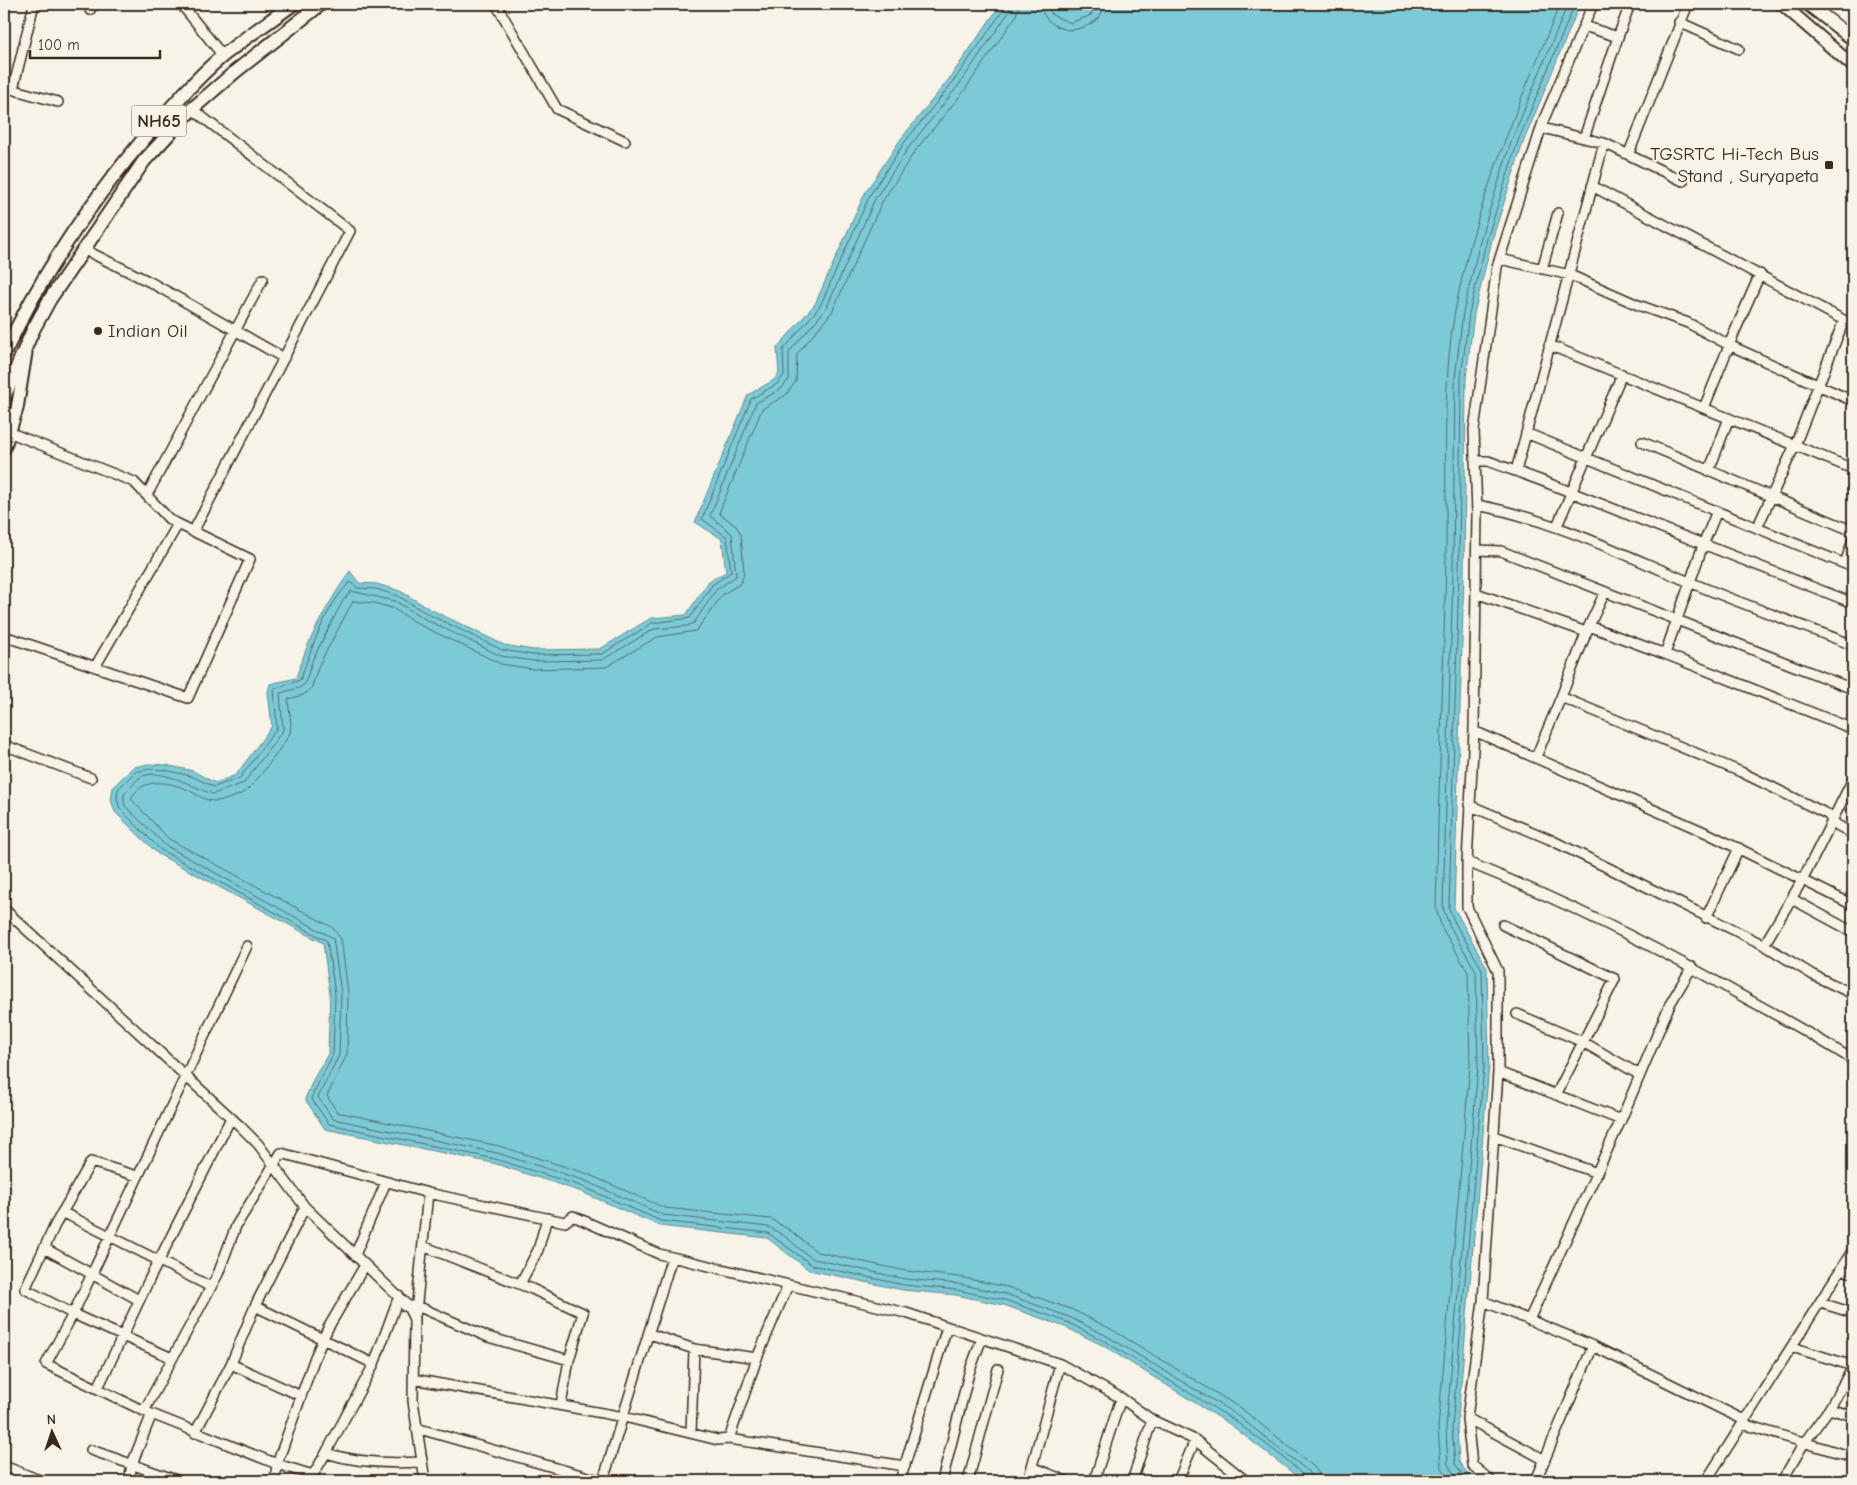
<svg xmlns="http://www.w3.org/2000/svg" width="1857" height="1485" viewBox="0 0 1857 1485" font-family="'Comic Neue',sans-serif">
<rect width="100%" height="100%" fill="#f7f3e8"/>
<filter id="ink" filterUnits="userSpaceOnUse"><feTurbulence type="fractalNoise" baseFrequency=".02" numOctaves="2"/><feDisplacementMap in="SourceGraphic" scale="10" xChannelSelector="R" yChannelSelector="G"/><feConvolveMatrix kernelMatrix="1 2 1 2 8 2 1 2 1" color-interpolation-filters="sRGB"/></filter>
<g filter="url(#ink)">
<path fill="#7bcad8" stroke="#618a8e" d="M1001 4H1055L1071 11 1091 4H1580L1523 143 1492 240 1474 314 1466 378 1464 573 1454 908 1487 968 1489 1066 1457 1429 1459 1462 1473 1481H1303L1231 1425 1102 1345 1065 1327 1004 1305 956 1295 903 1290 809 1270 767 1238 660 1226 579 1191 493 1163 325 1129 305 1099 314 1078 328 1054 330 994 323 943 158 854 115 812 111 800 113 787 133 767 149 764 166 765 193 771 215 783 236 775 272 726 268 692 270 684 296 678C307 640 328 603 350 571L359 583 377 584 400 591 430 609 504 645 533 650 600 649 651 618 686 615 709 581 726 572 722 539 695 522 748 395 774 380 779 373 777 348 815 304 865 193 900 140 949 79Z"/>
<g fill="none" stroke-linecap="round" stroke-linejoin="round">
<path stroke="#556a68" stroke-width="1" d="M1005 4 1004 9 953 82 904 143 870 195 820 306 783 350 784 375 777 384 751 399 702 519 727 537 731 572 712 585 690 618 652 623 602 654 533 655 502 650 428 614 398 596 376 589 358 588 350 582C325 607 312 648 300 680L274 689 277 728 240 778 214 787 191 776 165 770 149 769 135 772 118 789 117 799 120 809 161 850 327 941 335 994 333 1054 311 1098 329 1124 495 1159 581 1186 661 1221 768 1233 812 1265 904 1285 957 1290 1005 1300 1067 1322 1104 1341 1234 1420 1287 1460 1304 1476 1306 1481
M1011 4 1009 12 958 86 909 147 875 199 826 309 789 352V379L781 389 756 403 710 516 732 534 736 576 716 590 694 623 687 626 654 629 602 660 533 661 501 656 425 619 395 601 351 591 342 602 312 661 305 684 299 688 280 693 283 730 244 783 213 794C196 789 159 765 139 778 136 780 134 784 131 787 124 793 122 796 125 806L165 845 333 938 341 993 339 1055 318 1097 333 1119 497 1153 583 1180 663 1215 769 1227 786 1237 802 1251 814 1259 905 1279 958 1284 1006 1294 1069 1317 1107 1336 1237 1415 1308 1471 1312 1481
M1019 4 1016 16 964 91 915 151 882 202 832 312 797 354 796 381 786 395 762 409 719 513 736 526 741 534 744 572 741 583 722 595 696 631 657 637 606 667 533 669 501 664 422 626 392 608 374 603 353 601 319 665 311 689 303 695 288 699 291 724 290 733C282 747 259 779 248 789 242 795 225 801 216 801 206 802 197 794 188 790 169 781 141 777 131 799L169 839 332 927 341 939 348 992 347 1054 327 1096 337 1112 499 1146 585 1173 665 1208 771 1219 791 1231 817 1252 906 1271 959 1277 1007 1287 1071 1309 1111 1329 1242 1409 1313 1466 1318 1472 1320 1481
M1041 4C1041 20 1057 29 1071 30 1087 28 1103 21 1104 4
M1048 4 1052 15 1071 23 1091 15 1097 4
M1450 1481 1441 1466 1438 1428 1470 1065 1468 972 1442 928 1436 909C1438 791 1444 674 1446 556 1447 475 1441 391 1455 311 1475 204 1519 104 1560 4
M1459 1481 1448 1465 1446 1428 1478 1066 1476 971 1449 925 1443 908 1453 572 1455 378 1463 313 1481 237 1512 139 1568 4
M1467 1481 1455 1464 1452 1428 1484 1066 1482 969 1455 923 1449 908 1459 573 1461 378 1469 314 1487 239 1518 141 1575 4"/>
<g stroke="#3b2a1e" stroke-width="12">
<path id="minor" d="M181 4 223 56
M496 4 557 109 625 141
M90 10 93 4
M1679 22 1739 49
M1584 26 1618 37 1630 4
M4 87 58 102
M13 89 34 4
M192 109 350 231 193 532
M1542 128 1604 143 1683 181
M1584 138 1618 37
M1629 153 1688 4
M1592 186 1853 325
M83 249 150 282 284 358
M1500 259 1570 275 1638 305 1688 323 1729 345 1853 401
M1542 269 1558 213
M1549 345 1853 469
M1704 408 1732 338 1760 274
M1526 433 1845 564 1853 539
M1642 442 1853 531
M1475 461H1488L1545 482 1853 603
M1516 471 1604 143
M1709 471 1729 418
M147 495 263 279
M1477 505C1551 519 1618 552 1687 581 1742 604 1798 624 1853 645
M1557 526 1622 374
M1757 528 1795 445 1844 320
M1477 550 1501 551 1853 689
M1476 593 1586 632
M1589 626 1665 654 1853 729
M4 636 188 698 250 559 170 520 134 482 11 433
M1665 654 1703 545 1717 511
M95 667 178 524
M1561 697 1589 626 1605 592
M1474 731 1477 512 1474 430 1497 267 1544 119 1593 4
M4 745 91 778
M1536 757 1561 697 1741 772 1827 814 1837 825 1853 834
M1469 805 1549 839 1635 881 1764 945 1813 975 1853 994
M1467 862C1562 900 1653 945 1742 996 1780 1017 1817 1037 1853 1060
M1792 899 1853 932
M4 909 240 1126 258 1144 305 1207 407 1305 414 1319 413 1401 425 1481
M1706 918 1739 848
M1503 925 1615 979 1556 1095
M1764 945 1803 879 1853 779
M1517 1014 1583 1042 1640 1075
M1498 1072V971L1467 907V862L1474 731 1709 834 1853 905
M1621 1120 1670 1004 1692 967
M1494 1136 1597 1173
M137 1176 91 1162 55 1225 25 1289 73 1314 46 1364 144 1411
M62 1212 211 1287
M423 1246 532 1289 583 1313 569 1360 561 1405
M44 1248 139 1300
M355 1255 386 1182
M1841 1269 1853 1273
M520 1284 538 1250 547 1218
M1483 1301 1498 1072 1621 1120 1529 1320
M1821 1303 1853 1313
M255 1306 374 1364 399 1296
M404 1306H417L488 1337 569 1360
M416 1312 428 1193
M650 1334 694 1349 691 1433
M1792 1347 1853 1366
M694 1349 757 1358
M172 1358 73 1314 247 946
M231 1364 299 1395
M1853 1367 1829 1409 1853 1416
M413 1379 624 1417 718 1440 729 1439 905 1466
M98 1388 149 1280 231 1118
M1467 1418 1545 1460
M1743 1424 1853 1457
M416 1428 602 1481
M195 1433 231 1364 255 1306 305 1207
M729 1439 757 1358 788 1285
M91 1450 179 1481
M326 1453 374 1364
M421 1462C389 1464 357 1463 326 1453L313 1475 277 1464 144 1411 218 1274 236 1226 281 1153 428 1193 565 1222 573 1216 659 1254 906 1313 1060 1364 1121 1398 1152 1420 1195 1440 1246 1481
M4 1466 42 1481
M1032 1467 1066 1481
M129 1481 132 1464 151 1416
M275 1481 277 1464 315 1357 328 1328 365 1265
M603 1481 672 1257
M900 1481 947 1327
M942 1481 969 1373 982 1338
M968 1481 998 1369
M1028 1481 1060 1364
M1094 1481 1121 1398
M1132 1481 1152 1420
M1178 1481 1195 1440
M1491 1481 1472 1465 1467 1418 1483 1301 1593 1346
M1538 1481 1536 1480 1593 1346 1746 1421
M1706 1481 1853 1250
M1782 1481 1804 1443 1829 1409"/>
</g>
<g stroke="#3b2a1e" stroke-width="15">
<path id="major" d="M1782 4 1853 66
M1852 4H1853
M4 449 17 409 26 353"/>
</g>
<g stroke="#3b2a1e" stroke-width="16">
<path id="highway" d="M1808 4 1853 39
M1830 4 1853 22
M4 354C44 269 93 197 154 127 175 103 196 79 220 58 243 39 269 22 293 4
M4 397 33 330 50 299 144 161 192 109 236 71 321 4"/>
</g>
<use href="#minor" stroke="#f7f3e8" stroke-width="9"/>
<use href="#major" stroke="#f7f3e8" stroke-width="11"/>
<use href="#highway" stroke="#f7f3e8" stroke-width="12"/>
</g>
</g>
<g fill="#3b2a1e" stroke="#f7f3e8" stroke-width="2">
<rect x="1824" y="160" width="10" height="10" rx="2.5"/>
<circle cx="98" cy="331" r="5"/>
</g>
<g text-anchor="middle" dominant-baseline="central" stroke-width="4" stroke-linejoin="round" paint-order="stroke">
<rect fill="#f7f3e8" stroke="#73665b" stroke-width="1" x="131.5" y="105.5" width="55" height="31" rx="4"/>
<g font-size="18" font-weight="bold" fill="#3b2a1e">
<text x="159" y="121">NH65</text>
</g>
<g font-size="19" fill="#3b2a1e" stroke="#f7f3e8" text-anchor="end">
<text x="1819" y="154">TGSRTC Hi-Tech Bus<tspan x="1819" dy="22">Stand , Suryapeta</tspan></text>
<text x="108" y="331" text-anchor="start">Indian Oil</text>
</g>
</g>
<rect width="1857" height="1485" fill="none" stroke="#f7f3e8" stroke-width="20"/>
<rect x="10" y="10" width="1837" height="1465" fill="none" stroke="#3b2a1e" stroke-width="2" filter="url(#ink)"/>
<g transform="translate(52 1432) rotate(357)" stroke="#f7f3e8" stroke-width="4" paint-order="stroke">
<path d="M0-4L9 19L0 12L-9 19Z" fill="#3b2a1e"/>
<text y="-8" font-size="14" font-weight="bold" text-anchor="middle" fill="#3b2a1e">N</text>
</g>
<path d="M30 50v8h130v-8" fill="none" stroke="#3b2a1e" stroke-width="2.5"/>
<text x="38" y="50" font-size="15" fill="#3b2a1e" stroke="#f7f3e8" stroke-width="4" paint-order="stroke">100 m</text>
</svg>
